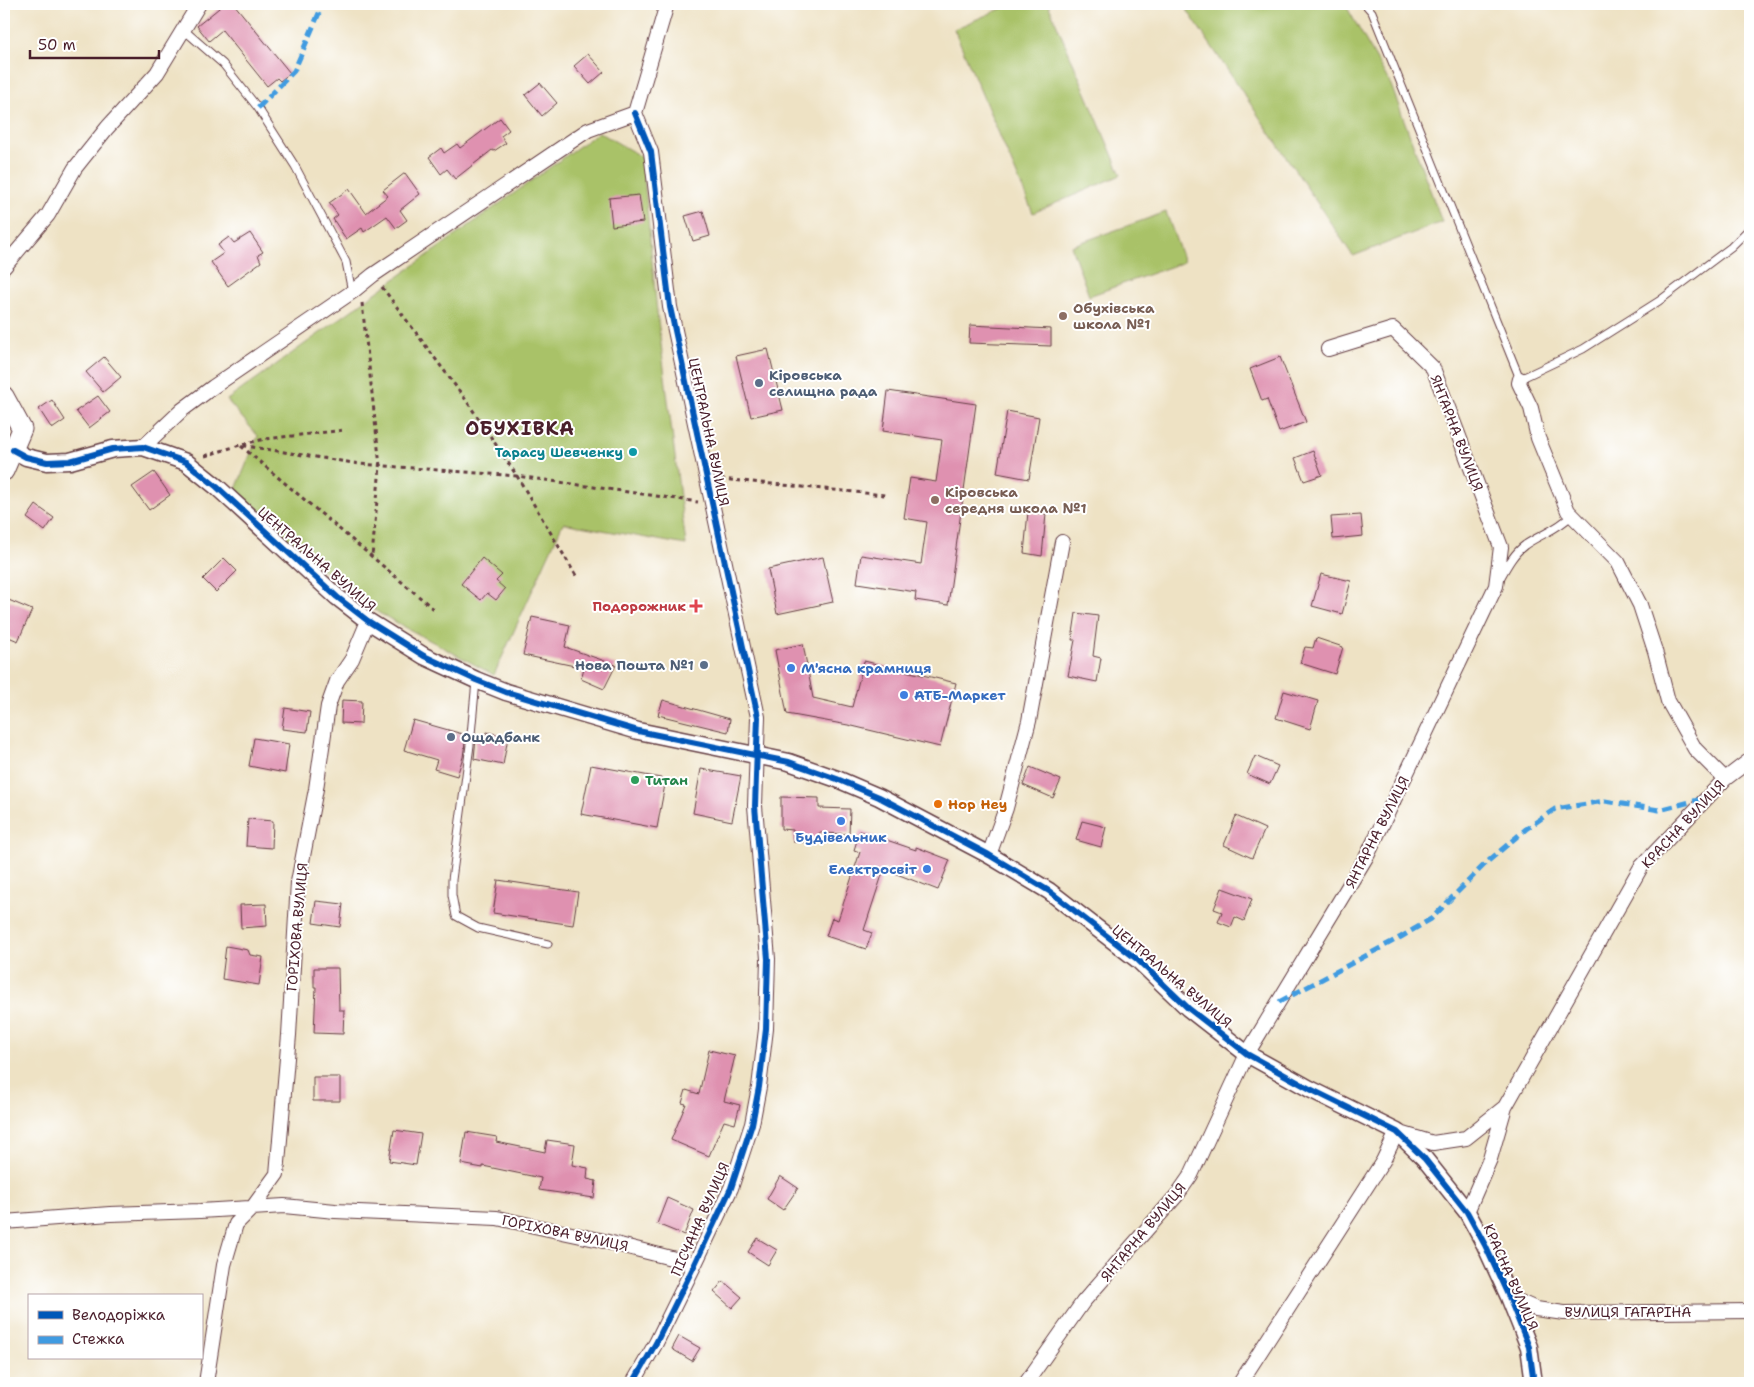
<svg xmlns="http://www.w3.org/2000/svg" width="1754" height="1387" viewBox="0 0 1754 1387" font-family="'Shantell Sans',sans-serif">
<rect width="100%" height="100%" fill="#fff"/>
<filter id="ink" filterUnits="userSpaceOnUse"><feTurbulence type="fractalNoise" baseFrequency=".02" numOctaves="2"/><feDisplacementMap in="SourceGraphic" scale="10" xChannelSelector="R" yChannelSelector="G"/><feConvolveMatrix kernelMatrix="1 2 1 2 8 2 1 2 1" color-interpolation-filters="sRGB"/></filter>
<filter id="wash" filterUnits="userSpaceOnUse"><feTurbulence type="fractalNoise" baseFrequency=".0096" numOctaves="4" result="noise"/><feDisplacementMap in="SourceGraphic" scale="20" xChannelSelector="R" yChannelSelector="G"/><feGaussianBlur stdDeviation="1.12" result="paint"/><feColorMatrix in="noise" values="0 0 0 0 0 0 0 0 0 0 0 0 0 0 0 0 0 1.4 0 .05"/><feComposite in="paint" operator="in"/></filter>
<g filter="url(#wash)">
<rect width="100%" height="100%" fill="#eee2c4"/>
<path fill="#a9c267" stroke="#7a7049" d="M1012 4H1048L1121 175 1033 213 954 29Z
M1183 4H1345L1391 85 1442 222 1353 256Z
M599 132 642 157 657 312 686 545 563 523 494 675 379 613 283 539 236 489 258 436 227 400Z
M1166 212 1184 262 1089 296 1071 246Z"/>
<g id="blocks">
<path fill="#df91b0" d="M224 4H234L290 73 280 81 277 78 267 86 222 30 209 41 197 26Z
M588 54 604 72 590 84 574 66Z
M540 83 557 103 542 116 525 95Z
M500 118 509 130 501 136 506 143 494 151 492 150 455 179 447 169 441 174 429 157 441 148 444 153 457 144 460 148Z
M405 173 420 194 400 210 407 220 396 228 387 216 364 232 362 228 346 239 333 219 338 215 329 203 349 189 366 213 388 196 383 190Z
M639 195 643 222 612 226 609 198Z
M703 211 710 236 693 241 685 216Z
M250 233 263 252 258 255 261 262 228 286 211 262 224 253 218 245 229 237 234 243Z
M970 325 1051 329V346L969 343Z
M768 349 783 410 751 417 736 356Z
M104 357 121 377 103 392 86 372Z
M1280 357 1306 422 1279 432 1267 399 1262 401 1250 369Z
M888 391 976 404 948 605 915 600 916 592 857 583 861 555 921 564 927 522 904 518 910 478 936 482 942 440 883 431Z
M98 396 110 412 89 428 76 411Z
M52 400 65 420 52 429 39 409Z
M1007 411 1039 417 1029 479 997 473Z
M1313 451 1322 475 1304 481 1295 458Z
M154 472 170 495 149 510 132 487Z
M36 505 54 518 45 531 27 518Z
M1028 512 1046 514 1042 556 1024 553Z
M1361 515 1363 536 1333 539 1331 517Z
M823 557 833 602 777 614 768 569Z
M224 558 237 571 216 592 203 579Z
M482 558 502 575 496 581 505 589 496 600 487 593 481 600 461 584Z
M1321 574 1351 581 1342 614 1312 606Z
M4 598 32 610 18 641 4 635Z
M1076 613 1098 616 1093 656 1101 658 1097 682 1068 676 1075 640H1072Z
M532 617 570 625 565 647 616 665 604 689 581 679 584 668 523 655Z
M1316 638 1343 647 1335 674 1300 663 1305 647 1313 648Z
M803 644 813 698 852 707 864 661 956 683 940 747 848 725 787 714 775 650Z
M1284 691 1318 701 1310 729 1276 718Z
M342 700 362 701 361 724 341 723Z
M663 700 730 719 728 732 658 715Z
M285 708 310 712 307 732 282 729Z
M413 720 466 735 463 757 457 776 434 769 437 760 404 750Z
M487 732 508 737 503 765 474 759 476 738 485 741Z
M254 738 289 744 285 773 249 766Z
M1255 756 1278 766 1270 784 1247 774Z
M591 765 666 779 657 828 581 814Z
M1030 767 1061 780 1053 798 1023 785Z
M701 769 741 776 732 821 693 813Z
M781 797 819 798V808L850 809 849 834 819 833 818 843 793 842V830L781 829Z
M1236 816 1265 829 1252 858 1224 845Z
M248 819 273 821 272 848 246 846Z
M1082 821 1106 827 1101 847 1076 840Z
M860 831 916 850V847L950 860 938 890 884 869 864 930 872 933 866 949 826 936 832 918 838 920 860 852 854 850Z
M498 880 578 892 573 925 493 913Z
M1222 888 1252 899 1244 921 1235 917 1231 927 1218 922 1222 912 1214 909Z
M316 901 343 904 340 927 313 923Z
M266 904 267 926 241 928 240 905Z
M226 946 248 950 250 955 263 957 259 985 222 979Z
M314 968H338L339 1010H344L343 1034 314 1033 316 987H314Z
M709 1050 735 1056 724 1101 740 1105 735 1124 724 1121 709 1156 671 1140 686 1104 682 1103 686 1090 699 1094Z
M313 1077H340V1101H313Z
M394 1130 421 1134 416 1165 389 1161Z
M466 1132 497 1137 496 1142 545 1152 547 1140 575 1144 572 1165 588 1168 587 1179 596 1181 594 1198 539 1190 541 1178 483 1166V1168L461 1164Z
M780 1176 798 1188 783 1210 767 1199Z
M667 1198 694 1210 684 1235 657 1224Z
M757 1238 777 1250 768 1265 748 1252Z
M723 1281 742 1297 732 1308 714 1292Z
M679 1336 700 1348 692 1361 672 1349Z"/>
</g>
</g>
<g filter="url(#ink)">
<use href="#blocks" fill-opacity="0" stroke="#633c42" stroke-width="1"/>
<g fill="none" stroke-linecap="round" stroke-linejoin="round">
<g stroke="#633c42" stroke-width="9">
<path id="service" d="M1365 4 1372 12 1520 379 1583 349 1659 301 1731 247 1750 228
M184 30 223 64 258 108 295 166 346 262 352 292
M1501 577C1507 566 1514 553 1525 545 1541 534 1557 530 1572 515
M476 681 470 745 452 880V895L456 916 478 928 548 944"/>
</g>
<g stroke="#633c42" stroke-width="16">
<path id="minor" d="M635 113 667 4
M4 267 48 215 75 168 107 128 157 73 199 4
M1520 379 1519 383 1531 408 1538 438 1568 511 1618 562 1640 605 1655 651 1668 701 1695 749 1725 779
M143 447 182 410 213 387 352 292 373 275 588 130 635 113
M989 855 1006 808 1029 721 1062 542
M1467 1212 1490 1159 1505 1107 1641 867 1725 779 1750 760
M4 1222 110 1214 200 1211 284 1206 335 1211 497 1218 600 1240 695 1264
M1509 1297 1536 1309 1564 1313 1750 1311
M206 1383 224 1265 236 1224 253 1207 277 1174 289 1035 298 882 316 789 328 706 337 681 352 659 368 621
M633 1383 656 1343 695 1264 731 1188 752 1124 759 1087 766 1029 768 959 755 806 758 717 670 307 651 152 635 113
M1026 1383 1083 1302 1177 1195 1191 1175 1247 1054 1368 854 1496 586 1501 547 1433 368 1393 329 1328 349
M1240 1383 1383 1161 1397 1132 1433 1143 1466 1138 1505 1107"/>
</g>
<g stroke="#633c42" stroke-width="19">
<path id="tertiary" d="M13 450 26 457 47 462 70 461 113 449 143 447 186 462 217 487 337 597 368 621 424 656 476 680 506 692 638 731 789 762 837 779 879 797 989 855 1049 891 1138 960 1188 1008 1247 1054 1310 1089 1397 1132 1424 1158 1467 1212 1485 1245 1509 1297 1529 1347 1534 1383"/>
</g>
<g stroke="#633c42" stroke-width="21">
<path id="secondary" d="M4 396 22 429 4 471"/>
</g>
<path stroke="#633c42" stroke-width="3" stroke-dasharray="4 4" stroke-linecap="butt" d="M382 287 466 400 517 476 578 579
M362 303 380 466 372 557
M243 444 265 439 345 430
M241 446 435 610
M205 456 240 445 360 464 517 476 698 502
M721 479 885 495"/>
<use href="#service" stroke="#fff" stroke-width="7"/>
<use href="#minor" stroke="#fff" stroke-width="14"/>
<use href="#tertiary" stroke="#fff" stroke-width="16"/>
<use href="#secondary" stroke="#fff" stroke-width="19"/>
<path stroke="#409be1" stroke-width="5" stroke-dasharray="10 5" stroke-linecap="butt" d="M258 108 294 71 323 4
M1279 1002 1401 937 1431 919 1486 863 1526 829 1555 809 1605 801 1659 810 1706 798"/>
<g stroke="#fff" stroke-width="9">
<path id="cycleway" d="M13 450 26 457 47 462 70 461 113 449 143 447 186 462 217 487 337 597 368 621 424 656 476 680 506 692 638 731 789 762 837 779 879 797 989 855 1049 891 1138 960 1188 1008 1247 1054 1310 1089 1397 1132 1424 1158 1467 1212 1485 1245 1509 1297 1529 1347 1534 1383
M633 1383 656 1343 695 1264 731 1188 752 1124 759 1087 766 1029 768 959 755 806 758 717 670 307 651 152 635 113"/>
</g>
<use href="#cycleway" stroke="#0057b8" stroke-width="6"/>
</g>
</g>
<g fill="#8d6e63" stroke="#fff" stroke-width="2">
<circle cx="1063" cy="316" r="5"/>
<circle cx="935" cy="500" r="5"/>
</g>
<g fill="#5c6f8a" stroke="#fff" stroke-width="2">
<circle cx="759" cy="383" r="5"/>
<circle cx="704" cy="665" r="5"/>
<circle cx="451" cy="737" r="5"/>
</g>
<circle fill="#0f9aa8" stroke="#fff" stroke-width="2" cx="633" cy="452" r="5"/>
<path fill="#e0444e" stroke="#fff" stroke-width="2" d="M693.5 598.5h5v5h5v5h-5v5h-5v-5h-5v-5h5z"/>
<g fill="#3f7fe0" stroke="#fff" stroke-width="2">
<circle cx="791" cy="668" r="5"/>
<circle cx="904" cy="695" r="5"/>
<circle cx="841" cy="821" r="5"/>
<circle cx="927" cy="869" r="5"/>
</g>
<circle fill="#2e9e5b" stroke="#fff" stroke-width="2" cx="635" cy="780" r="5"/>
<circle fill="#e8710a" stroke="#fff" stroke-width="2" cx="938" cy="804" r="5"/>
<g text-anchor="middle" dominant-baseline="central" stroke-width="4" stroke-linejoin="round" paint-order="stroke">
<g font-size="14" font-weight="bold" fill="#785e54" stroke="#fff" text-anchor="start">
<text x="1073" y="308">Обухівська<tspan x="1073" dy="16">школа №1</tspan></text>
<text x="945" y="492">Кіровська<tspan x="945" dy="16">середня школа №1</tspan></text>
</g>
<g font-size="14" font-weight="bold" fill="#4e5e75" stroke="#fff" text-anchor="start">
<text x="769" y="375">Кіровська<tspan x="769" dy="16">селищна рада</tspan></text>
<text x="694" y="665" text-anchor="end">Нова Пошта №1</text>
<text x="461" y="737">Ощадбанк</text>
</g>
<g font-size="14" fill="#4a1f2b" stroke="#fff">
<text transform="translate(709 432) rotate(78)">ЦЕНТРАЛЬНА ВУЛИЦЯ</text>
<text transform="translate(1457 433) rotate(69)">ЯНТАРНА ВУЛИЦЯ</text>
<text transform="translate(317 559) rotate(41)">ЦЕНТРАЛЬНА ВУЛИЦЯ</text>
<text transform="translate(1683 824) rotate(-47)">КРАСНА ВУЛИЦЯ</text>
<text transform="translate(1377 832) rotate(-63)">ЯНТАРНА ВУЛИЦЯ</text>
<text transform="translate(297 927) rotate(-85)">ГОРІХОВА ВУЛИЦЯ</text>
<text transform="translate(1172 976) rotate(40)">ЦЕНТРАЛЬНА ВУЛИЦЯ</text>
<text transform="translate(700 1219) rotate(-66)">ПІСЧАНА ВУЛИЦЯ</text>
<text transform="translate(1143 1232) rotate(-50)">ЯНТАРНА ВУЛИЦЯ</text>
<text transform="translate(565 1233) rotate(12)">ГОРІХОВА ВУЛИЦЯ</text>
<text transform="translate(1511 1277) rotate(66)">КРАСНА ВУЛИЦЯ</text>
<text x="1628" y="1312">ВУЛИЦЯ ГАГАРІНА</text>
</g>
<g font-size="14" font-weight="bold" fill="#0d838f" stroke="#fff" text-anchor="end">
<text x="623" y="452">Тарасу Шевченку</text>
</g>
<g font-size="14" font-weight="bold" fill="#be3a42" stroke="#fff" text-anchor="end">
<text x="686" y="606">Подорожник</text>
</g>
<g font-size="14" font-weight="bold" fill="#366cbe" stroke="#fff" text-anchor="start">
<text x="801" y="668">М'ясна крамниця</text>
<text x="914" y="695">АТБ-Маркет</text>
<text x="841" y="837" text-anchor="middle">Будівельник</text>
<text x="917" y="869" text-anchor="end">Електросвіт</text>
</g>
<g font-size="14" font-weight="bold" fill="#27864d" stroke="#fff" text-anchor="start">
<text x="645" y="780">Титан</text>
</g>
<g font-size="14" font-weight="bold" fill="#c56008" stroke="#fff" text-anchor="start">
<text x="948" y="804">Hop Hey</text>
</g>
<g font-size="19" font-weight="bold" letter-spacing="1" fill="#4a1f2b" stroke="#fff">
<text x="520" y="428">ОБУХІВКА</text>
</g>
</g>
<rect width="1754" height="1387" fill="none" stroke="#fff" stroke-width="20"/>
<rect x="28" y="1294" width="175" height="65" fill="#ffffff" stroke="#b7a5aa"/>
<rect x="38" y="1311" width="25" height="8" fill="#0057b8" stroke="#b7a5aa"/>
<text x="72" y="1320" font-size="15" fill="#4a1f2b">Велодоріжка</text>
<rect x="38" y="1336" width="25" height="8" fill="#409be1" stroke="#b7a5aa"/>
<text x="72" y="1344" font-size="15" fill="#4a1f2b">Стежка</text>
<path d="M30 50v8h129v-8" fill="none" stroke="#4a1f2b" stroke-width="2.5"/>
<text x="38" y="50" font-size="15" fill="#4a1f2b" stroke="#ffffff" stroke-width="4" paint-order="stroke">50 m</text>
</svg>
